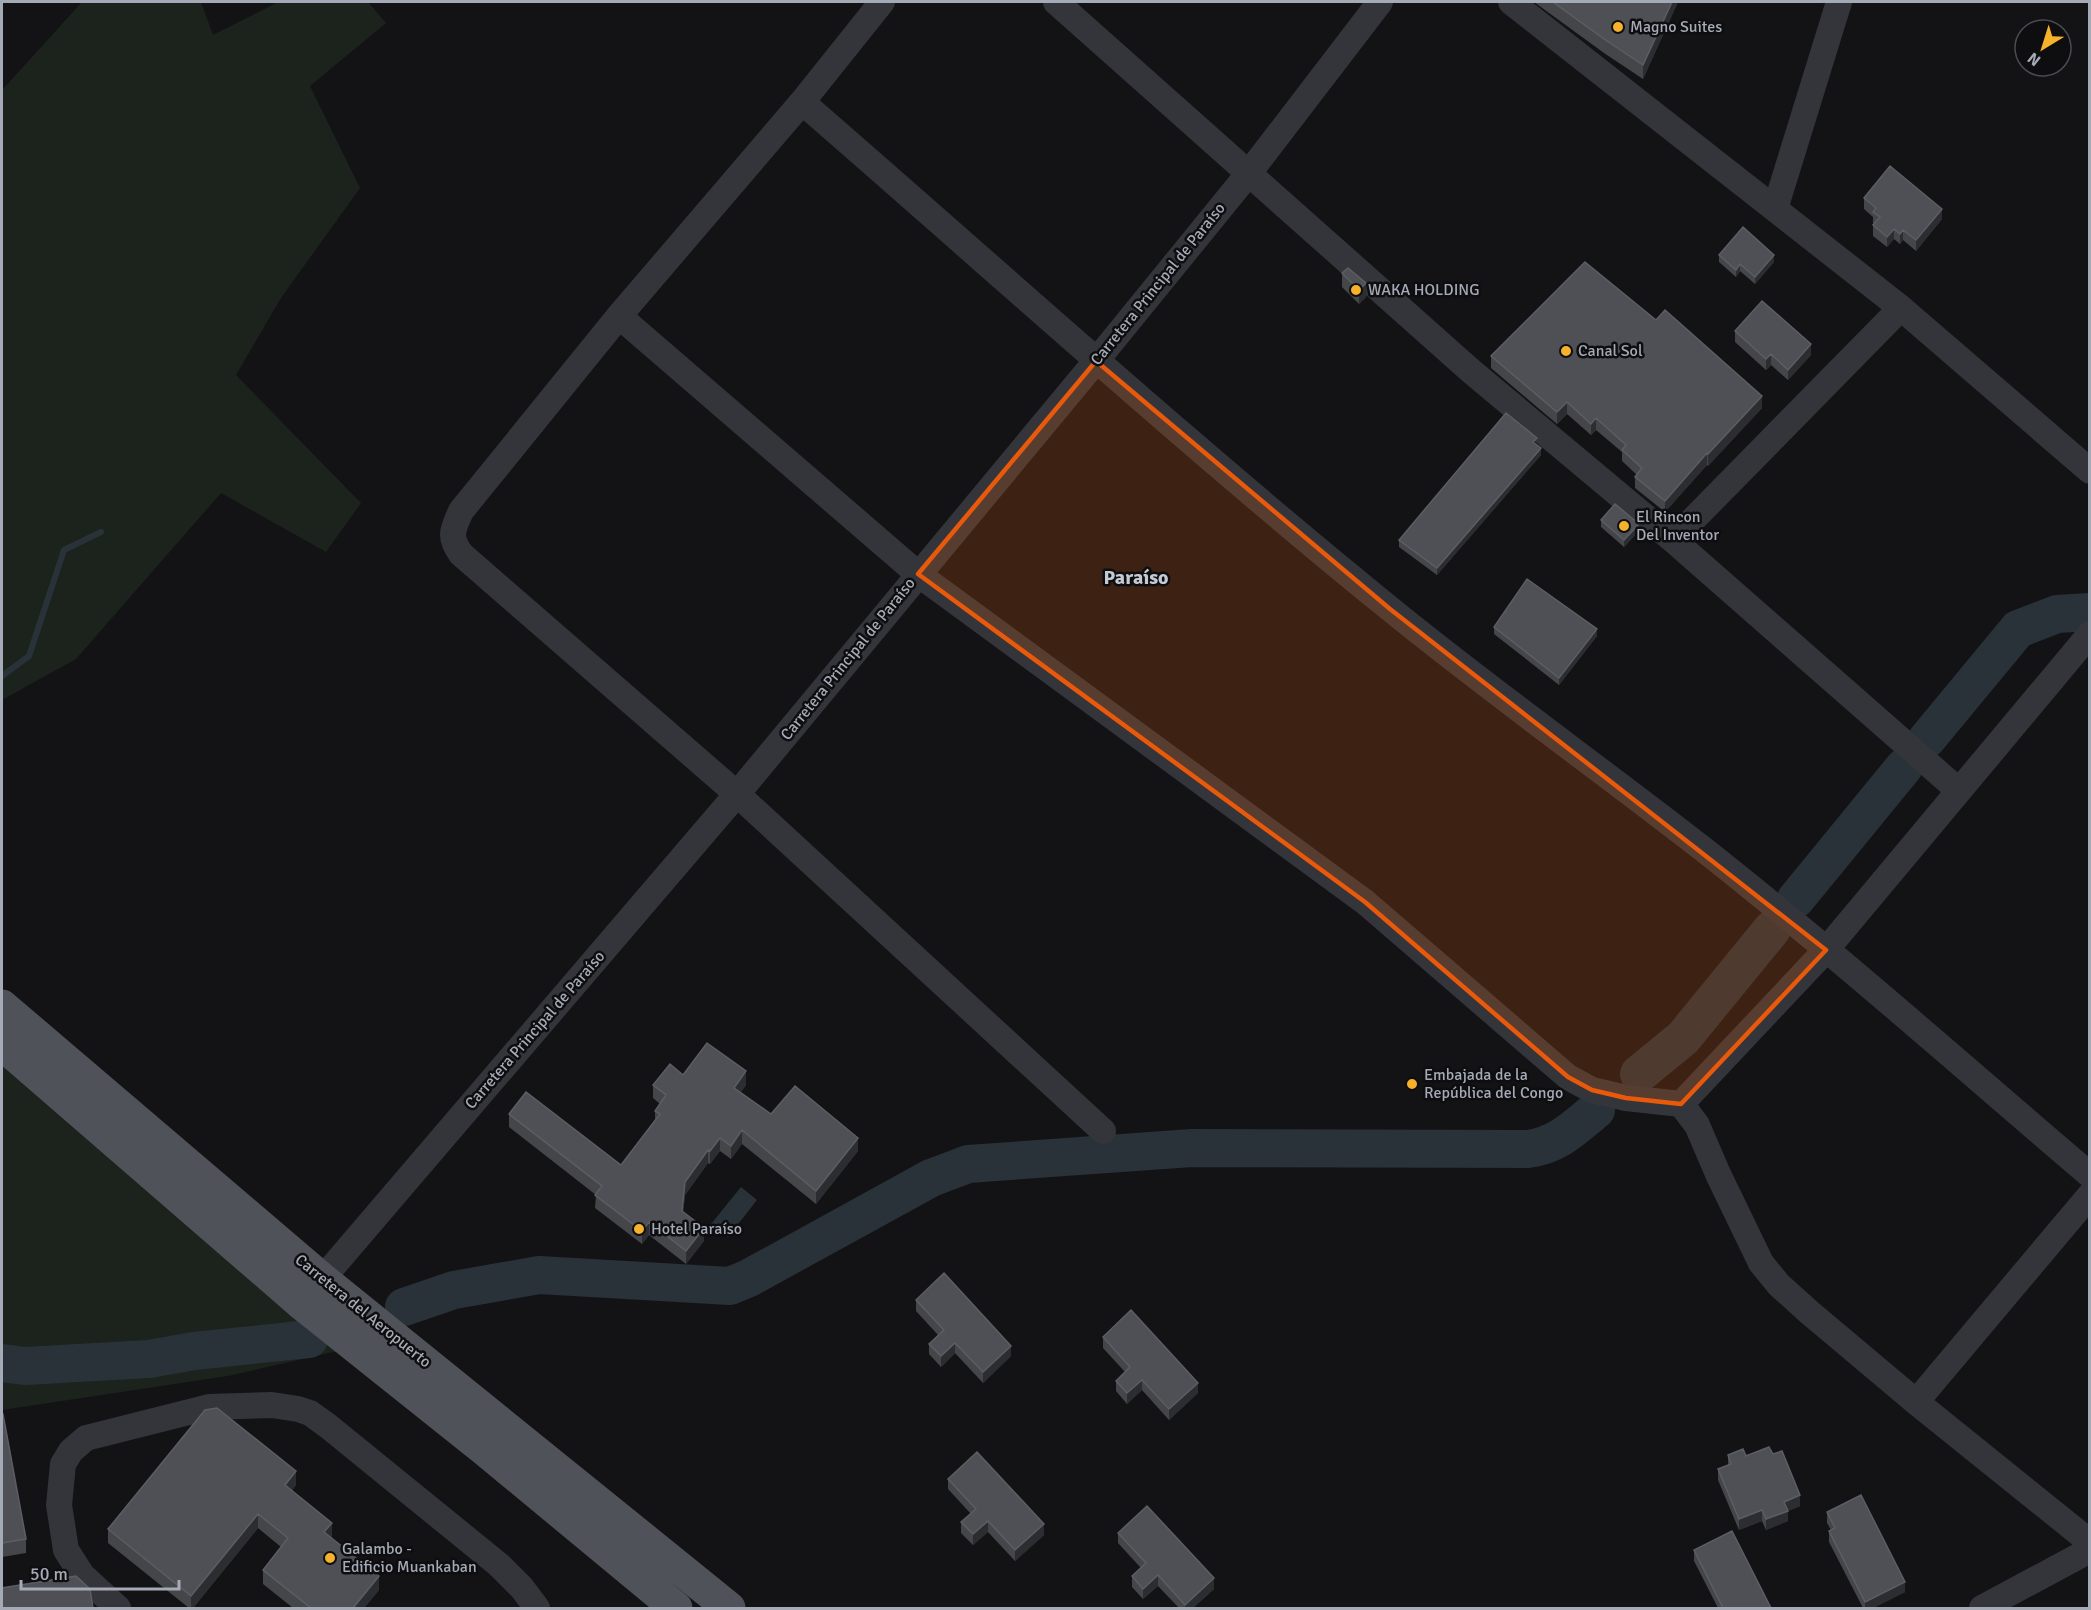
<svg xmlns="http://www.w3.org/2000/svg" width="2091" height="1610" viewBox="0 0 2091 1610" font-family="Signika,sans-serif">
<rect width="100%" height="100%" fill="#131315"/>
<path fill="#1b231c" d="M82 2H201L213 35 278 2H368L386 23 310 86 360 188 281 298 236 375 361 503 326 552 221 493 76 659 2 700V90Z
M2 1022 391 1339 228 1376 2 1410Z"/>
<path fill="#293239" d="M741 1187 757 1200 728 1237 711 1224Z"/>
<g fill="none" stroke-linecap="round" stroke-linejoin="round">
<path stroke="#293239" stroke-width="6" d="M2 676 29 656 64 550 101 532"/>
<path stroke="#293239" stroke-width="38" d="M1927 739 2018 629 2057 614 2090 612
M1796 899 1904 767
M1639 1074 1683 1038 1772 929
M404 1307 454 1290 539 1275 730 1286 749 1278 931 1178 968 1164 1192 1148 1528 1149C1558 1145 1574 1128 1596 1110
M2 1363 25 1366 149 1359 194 1351 309 1339"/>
<path stroke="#34353a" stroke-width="26" d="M882 2 802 102 619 316 461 511C453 529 448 536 461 554L737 794 1103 1131
M1056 2 1471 371 1673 540 1958 790
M1511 2 1901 308 2090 471
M802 102C997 271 1188 445 1389 608 1491 691 1599 768 1703 849 1835 953 1961 1065 2090 1175
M1775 209 1839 2
M619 316 918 574 1365 902 1568 1077 1592 1090 1626 1098 1681 1104 1697 1125 1718 1174 1761 1263 1779 1285 1809 1312 1916 1402
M1673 540 1901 308
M1681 1104 1826 950 2090 634
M2090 1195 1916 1402 2090 1542
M311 1292 737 794 1096 361 1249 173 1380 2
M118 1608 82 1575 66 1550 59 1505 63 1464 71 1451 86 1438 209 1407 272 1405 298 1409 310 1413 328 1426 499 1565 522 1588 537 1608
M1982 1608 2090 1550"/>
<path stroke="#505259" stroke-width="33" d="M2 1006 322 1279 729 1608
M2 1044 301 1303 484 1449 676 1608"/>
</g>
<path fill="#44464a" d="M1534 2H1678L1643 79 1604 53Z
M1864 198 1942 219 1916 251 1903 240 1900 244 1894 239 1887 247 1873 236V225L1875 224 1873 223V217L1864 209Z
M1719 255 1774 262 1755 284 1740 271 1736 277 1719 262Z
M1348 268 1366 297 1359 304 1342 287V273Z
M1735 331 1811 355 1788 380 1771 365 1766 370 1735 342Z
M1491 356 1762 408 1708 466 1707 465 1665 512 1635 488V477L1637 475 1622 461V452L1596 430 1591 435 1567 414 1557 424 1491 368Z
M1537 445 1541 455 1437 575 1399 547V540Z
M1601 520 1639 531 1624 547 1601 527Z
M1494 627 1597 636 1559 685 1494 634Z
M683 1075 746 1085 741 1092 771 1114 858 1151 816 1204 742 1144 731 1159 720 1151 710 1164 708 1163 685 1195 683 1212 704 1241 686 1264 649 1235 642 1244 595 1208 596 1195 509 1127V1114L621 1165 655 1121V1111L660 1104 653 1098V1085Z
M916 1300 1011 1356 983 1383 955 1353 941 1367 929 1354V1344L938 1335 916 1311Z
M1103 1337 1198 1393 1169 1420 1142 1390 1127 1404 1116 1391V1381L1125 1372 1103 1348Z
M2 1414 26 1539V1553L2 1557Z
M1773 1454 1800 1506 1788 1511V1521L1766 1530 1762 1521 1739 1530 1718 1480V1469L1728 1466V1455Z
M948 1479 1044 1535 1015 1561 988 1532 973 1545 961 1533V1522L971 1514 948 1489Z
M296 1485 292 1490 332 1537H331L379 1590 364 1608H293L263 1584V1570L281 1547 258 1528 193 1608H189L108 1543V1529Z
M1827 1512 1905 1592 1873 1608H1863L1829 1542V1531L1831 1530 1827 1523Z
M1118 1533 1214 1589 1193 1608H1179L1158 1586 1143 1599 1132 1587V1576L1141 1568 1118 1543Z
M1694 1550 1771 1608H1718L1694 1561Z"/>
<path fill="#2c2d30" d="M1672 2H1678L1643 79V65Z
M1942 209V219L1916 251V240Z
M1894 229V239L1887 247V237Z
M1903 230V240L1900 244V234Z
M1774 255V262L1755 284V277Z
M1740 264V271L1736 277V270Z
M1366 283V297L1359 304V290Z
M1811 344V355L1788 380V370Z
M1771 354V365L1766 370V359Z
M1762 396V408L1708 466V454Z
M1567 402V414L1557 424V412Z
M1596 418V430L1591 435V424Z
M1541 448V455L1437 575V568Z
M1707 453V465L1665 512V501Z
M1639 524V531L1624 547V540Z
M1597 629V636L1559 685V678Z
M746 1071V1085L734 1101V1088Z
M742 1130V1144L731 1159V1146Z
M720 1138V1151L710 1164V1151Z
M858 1138V1151L816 1204V1191Z
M708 1150V1163L685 1195 682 1224V1211L685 1182Z
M649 1222V1235L642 1244V1231Z
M704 1228V1241L686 1264V1251Z
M955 1343V1353L941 1367V1356Z
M1011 1346V1356L983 1383V1372Z
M1142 1380V1390L1127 1404V1393Z
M1198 1383V1393L1169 1420V1409Z
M296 1471V1485L285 1499V1485Z
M1800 1495V1506L1788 1511V1521L1766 1530V1519L1784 1502Z
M1762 1510V1521L1739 1530V1519Z
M258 1514V1528L193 1608H191V1596Z
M988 1521V1532L973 1545V1534Z
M332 1523V1537L324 1546V1532Z
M1044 1524V1535L1015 1561V1550Z
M1158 1575V1586L1143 1599V1589Z
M379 1576V1590L364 1608H353Z
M1214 1578V1589L1193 1608H1185V1605Z
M1905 1582V1592L1873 1608H1865V1602Z"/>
<path fill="#4f5056" stroke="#5c5e65" stroke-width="1.5" d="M1553 2H1672L1643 65 1604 39Z
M1890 166 1942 209 1916 240 1903 230 1900 234 1894 229 1887 237 1873 225 1880 217 1873 212 1876 208 1864 198Z
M1743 227 1774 255 1755 277 1740 264 1736 270 1719 255Z
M1585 262 1656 320 1665 310 1762 396 1708 454 1707 453 1665 501 1635 477 1642 468 1622 450 1626 445 1596 418 1591 424 1567 402 1557 412 1491 356Z
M1348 268 1366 283 1359 290 1342 273Z
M1762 301 1811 344 1788 370 1771 354 1766 359 1735 331Z
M1506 413 1537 438 1533 442 1541 448 1437 568 1399 540Z
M1615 504 1639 524 1624 540 1601 520Z
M1527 579 1597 629 1559 678 1494 627Z
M707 1043 746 1071 734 1088 771 1114 795 1086 858 1138 816 1191 742 1130 731 1146 720 1138 710 1151 708 1150 685 1182 682 1211 704 1228 686 1251 649 1222 642 1231 595 1195 602 1186 509 1114 526 1092 621 1165 660 1114 655 1111 666 1095 653 1085 670 1064 683 1075Z
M944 1273 1011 1346 983 1372 955 1343 941 1356 929 1344 944 1330 916 1300Z
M1131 1310 1198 1383 1169 1409 1142 1380 1127 1393 1116 1381 1130 1367 1103 1337Z
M217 1408 296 1471 285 1485 332 1523 324 1532 379 1576 353 1608H311L263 1570 288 1538 258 1514 191 1596 108 1529 205 1410Z
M2 1414H3L26 1539 2 1543Z
M1769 1447 1773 1454 1782 1451 1800 1495 1784 1502 1788 1511 1766 1519 1762 1510 1739 1519 1718 1469 1731 1464 1728 1455 1743 1449 1746 1456Z
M977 1452 1044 1524 1015 1550 988 1521 973 1534 961 1522 976 1509 948 1479Z
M1861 1495 1905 1582 1865 1602 1829 1531 1835 1528 1827 1512Z
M1147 1506 1214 1578 1185 1605 1158 1575 1143 1589 1132 1576 1146 1563 1118 1533Z
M1732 1531 1771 1608H1723L1694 1550Z
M76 1576 90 1589 93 1608H2V1588Z"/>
<path fill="#e8590c" fill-opacity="0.2" stroke="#e8590c" stroke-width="4.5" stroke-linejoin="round" d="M1096 361 1390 609 1826 950 1681 1104 1626 1098 1592 1090 1568 1077 1365 902 918 574Z"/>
<g fill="#f6b22a" stroke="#0e0e10" stroke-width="2">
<circle cx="1618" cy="27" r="6"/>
<circle cx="1356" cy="290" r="6"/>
<circle cx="1566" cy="351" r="6"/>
<circle cx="1624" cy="526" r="6"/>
<circle cx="1412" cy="1084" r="6"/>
<circle cx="639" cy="1229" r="6"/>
<circle cx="330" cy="1558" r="6"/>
</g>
<g text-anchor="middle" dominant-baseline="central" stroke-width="5" stroke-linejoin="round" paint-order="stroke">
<g font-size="16" fill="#a4aab6" stroke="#0e0e10" text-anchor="start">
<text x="1630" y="27">Magno Suites</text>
<text x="1368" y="290">WAKA HOLDING</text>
<text x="1578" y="351">Canal Sol</text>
<text x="1636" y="517">El Rincon<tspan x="1636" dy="18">Del Inventor</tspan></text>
<text x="1424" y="1075">Embajada de la<tspan x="1424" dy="18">República del Congo</tspan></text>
<text x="651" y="1229">Hotel Paraíso</text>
<text x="342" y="1549">Galambo -<tspan x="342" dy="18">Edificio Muankaban</tspan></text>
</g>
<g font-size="16" fill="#a4aab6" stroke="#0e0e10">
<text transform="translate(1158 284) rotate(-51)">Carretera Principal de Paraíso</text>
<text transform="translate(848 659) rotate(-51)">Carretera Principal de Paraíso</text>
<text transform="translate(535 1030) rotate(-49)">Carretera Principal de Paraíso</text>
<text transform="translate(363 1311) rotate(39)">Carretera del Aeropuerto</text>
</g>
<g font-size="20" font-weight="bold" fill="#c5c9d2" stroke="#0e0e10">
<text x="1136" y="577">Paraíso</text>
</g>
</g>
<rect width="2091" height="1610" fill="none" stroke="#a4aab6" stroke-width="6"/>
<g transform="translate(2043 48) rotate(218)"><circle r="28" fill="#0e0e10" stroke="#4a4c52" stroke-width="1.5"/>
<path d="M0-4.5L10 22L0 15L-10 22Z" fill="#f6b22a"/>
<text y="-9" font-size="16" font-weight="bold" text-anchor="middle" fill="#a4aab6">N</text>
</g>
<path d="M21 1580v9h158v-9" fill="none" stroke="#a4aab6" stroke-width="3"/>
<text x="30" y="1580" font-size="18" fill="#a4aab6" stroke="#0e0e10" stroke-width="4.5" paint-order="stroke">50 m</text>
</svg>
